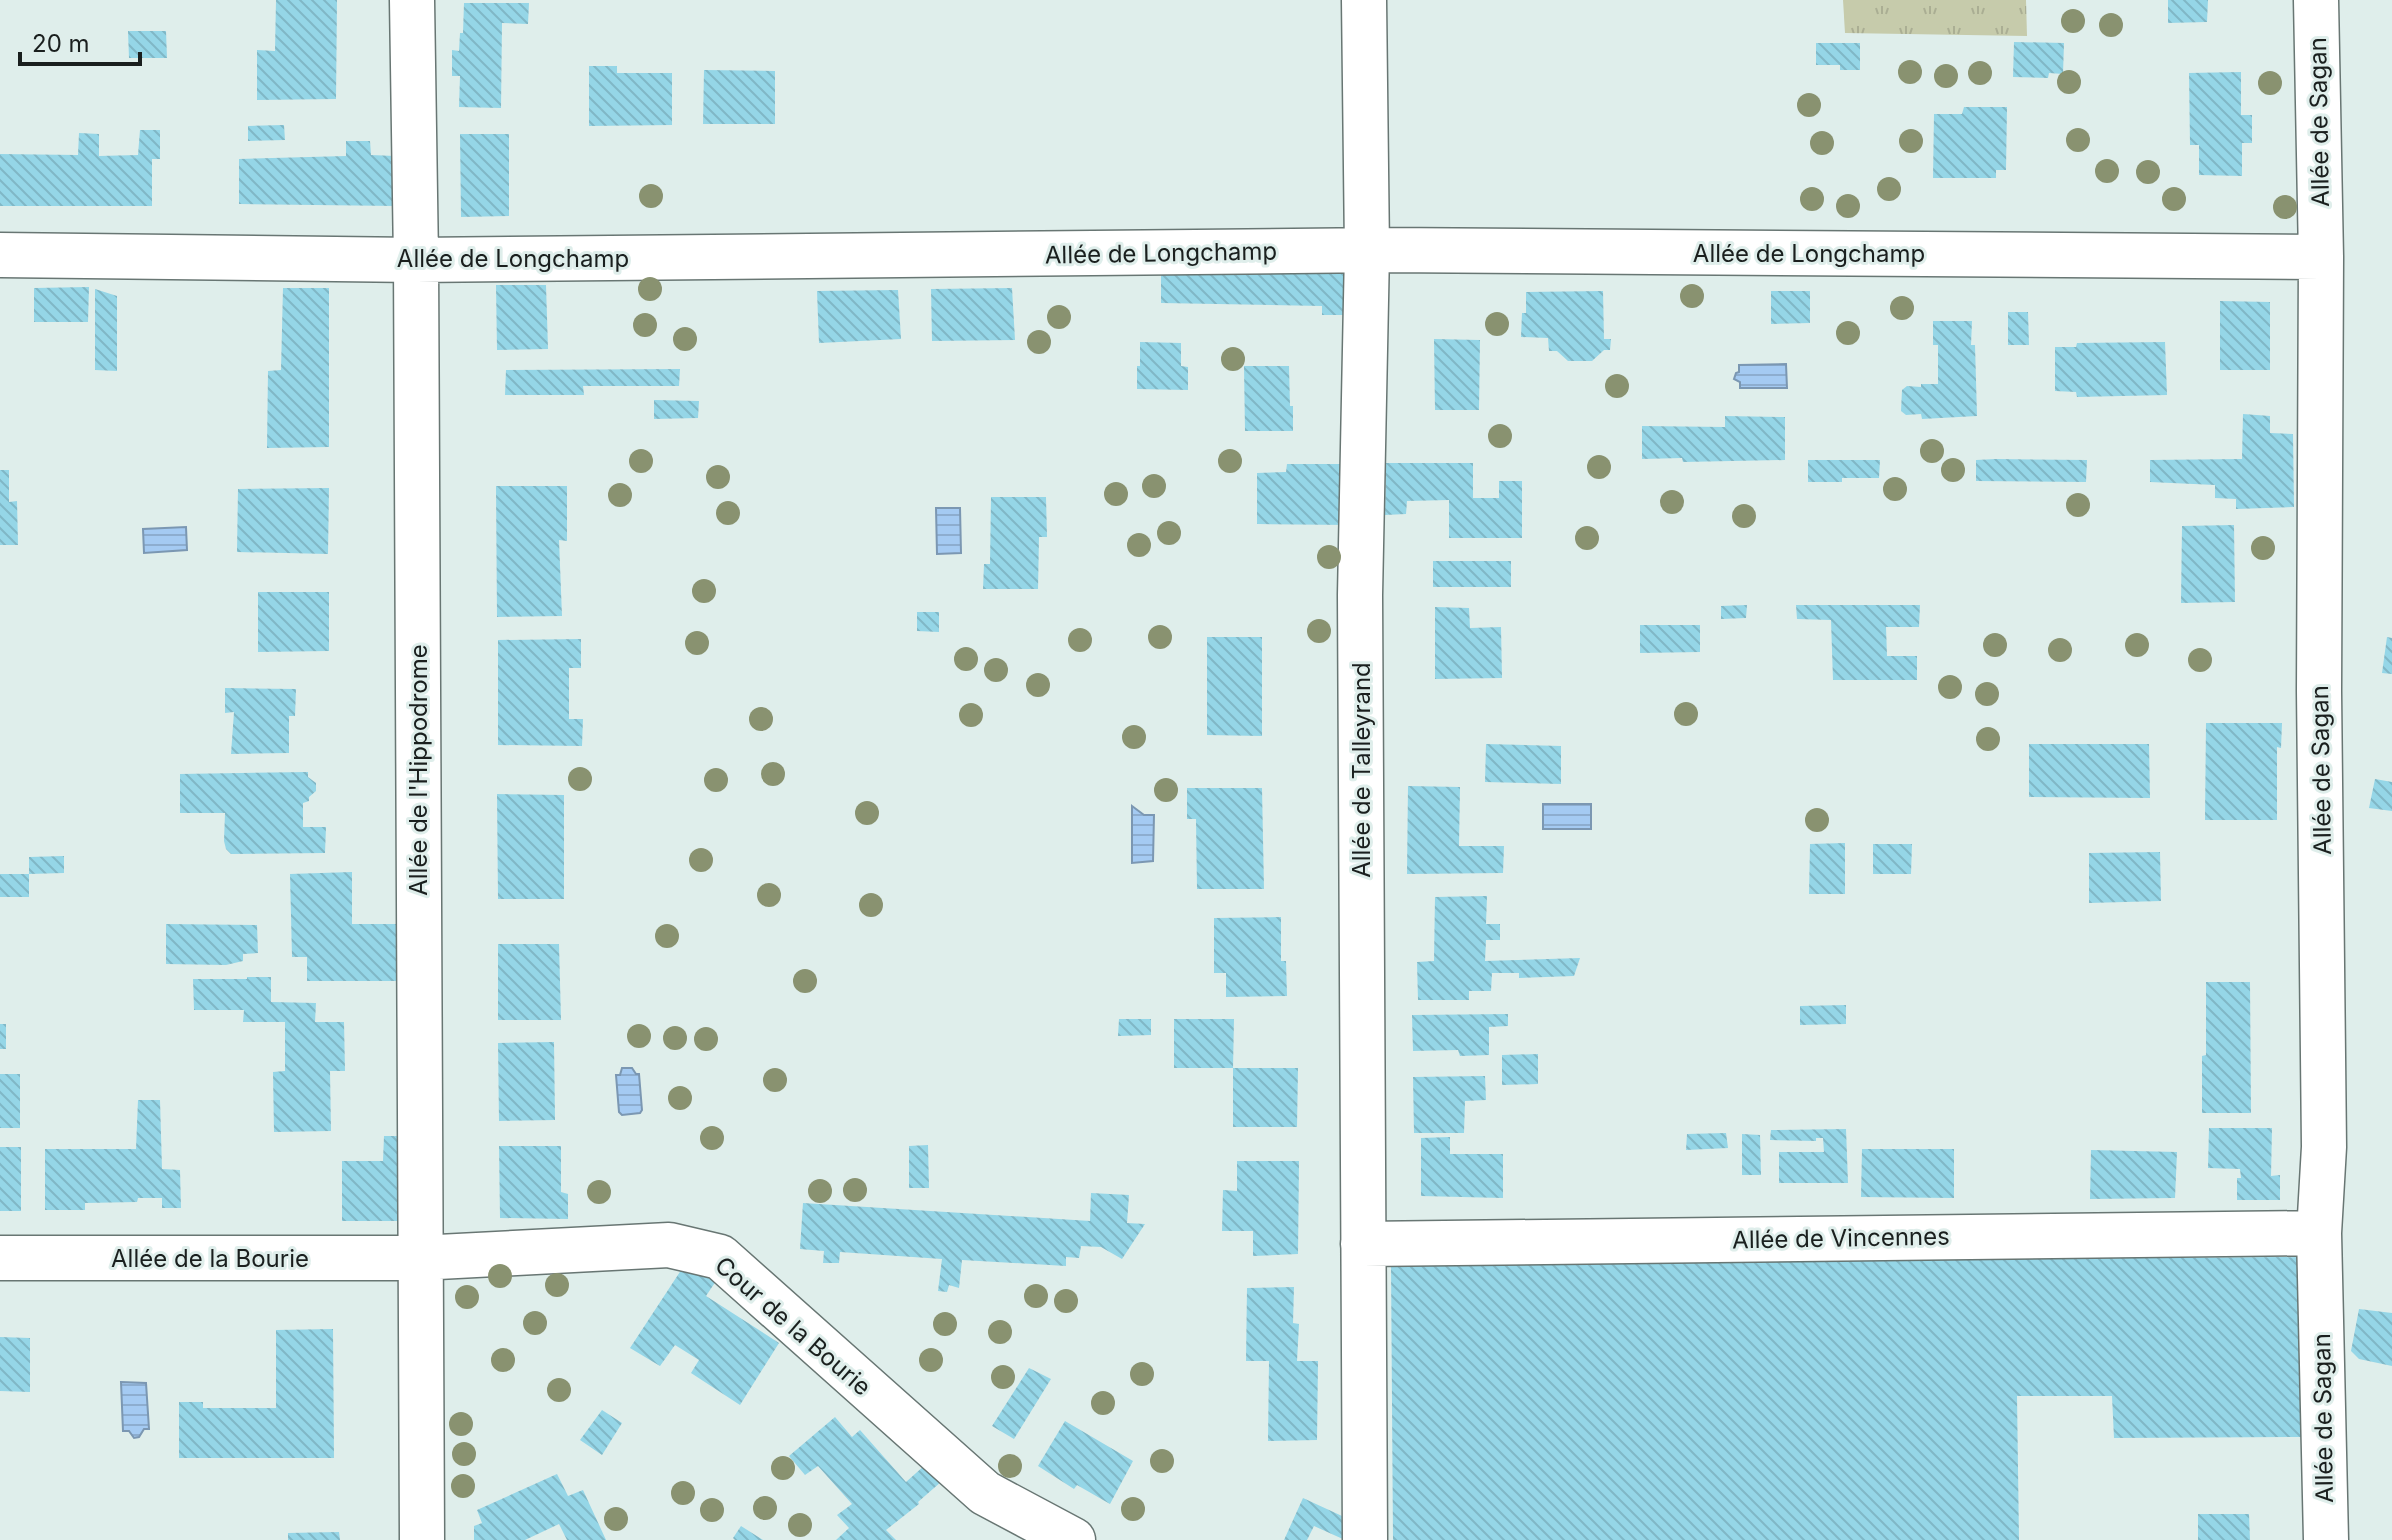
<svg xmlns="http://www.w3.org/2000/svg" width="2392" height="1540" viewBox="0 0 2392 1540" font-family="Inter,sans-serif">
<defs>
<pattern id="grass-tufts" width="24" height="20" patternUnits="userSpaceOnUse" patternTransform="scale(2)"><rect width="24" height="20" fill="#c6cbab"/><path d="M3 7l-1-3M5 7V3M7 7l1-3M15 17l-1-3M17 17v-4M19 17l1-3" fill="none" stroke="#aaae93"/></pattern>
<pattern id="water-rules" width="6" height="5" patternUnits="userSpaceOnUse" patternTransform="scale(2)"><rect width="6" height="5" fill="#a4caf2"/><path d="M0 2.5h6" fill="none" stroke="#8dadcf"/></pattern>
<pattern id="building-back-hatch" width="6" height="6" patternUnits="userSpaceOnUse" patternTransform="scale(2)"><rect width="6" height="6" fill="#95d6e7"/><path d="M-1 5l2 2M0 0l6 6M5-1l2 2" fill="none" stroke="#80b7c6"/></pattern>
</defs>
<rect width="100%" height="100%" fill="#dfeeeb"/>
<path fill="url(#grass-tufts)" d="M1843 0H2026L2027 36 1845 33Z"/>
<path fill="url(#water-rules)" stroke="#7b97b2" stroke-width="2" d="M1786 364 1787 388H1740V382L1734 379 1736 373 1739 372V365Z
M936 508H960L961 553 937 554Z
M186 527 187 550 144 553 143 529Z
M1543 804H1591V829H1543Z
M1132 806 1144 815H1154L1153 861 1132 863Z
M622 1068H632L636 1074H639L642 1110 640 1113 622 1115 619 1112 616 1075H620Z
M121 1382 146 1383 149 1429H144L139 1437 134 1438 129 1431H123Z"/>
<path fill="url(#building-back-hatch)" d="M276 0H337L336 99 257 100V50L275 51Z
M2168 0H2208L2207 22 2168 23Z
M464 3H529L528 24 502 23 501 108 459 107 460 76H452V50L459 51 460 33H463Z
M128 31H166L167 58H129Z
M2014 42 2064 43 2063 74 2049 73 2048 78 2013 77Z
M1816 43H1860V70H1840V65H1816Z
M589 66H617V73H672V125L589 126Z
M704 70 775 71V124H703Z
M2241 72V115H2252V143H2242V176L2199 175V145H2190L2189 73Z
M1964 107H2007L2006 170H1996V178H1933L1934 114H1962Z
M284 125 285 140 248 141V126Z
M140 130H160V159H152V206H0V154L78 155 79 133 99 134V156L138 155Z
M460 134H509V216L461 217Z
M346 141H370L371 155 395 156 396 206 239 204V159L346 156Z
M1161 270 1348 272 1347 315H1322V306L1161 303Z
M496 285H546L548 349 497 350Z
M89 287 88 322H34V288Z
M283 288H329V447L267 448 268 371 281 370Z
M1012 288 1015 340 932 341 931 289Z
M95 289 117 296V371L95 370Z
M898 290 901 339 819 343 817 291Z
M1603 291 1604 339H1611L1610 350H1604L1592 361H1568L1557 351H1549L1548 338 1521 337 1522 313H1526V292Z
M1771 291H1810V323L1771 324Z
M2220 301 2270 302V370H2220Z
M2008 312H2028L2029 345H2008Z
M1933 321H1972L1971 345H1975L1977 416 1922 419 1921 414 1906 415 1901 411 1902 390 1907 386 1921 387V384H1938V345H1933Z
M1434 339 1480 340 1479 410H1435Z
M1140 342 1181 343V366L1188 367V390L1137 389V366H1140Z
M2165 342 2167 395 2077 397 2076 392 2055 391V347H2076L2077 343Z
M1244 366H1289L1290 406H1293V431H1245Z
M680 369 679 386H583L584 395H505L506 370Z
M654 400 699 401 698 418 654 419Z
M2243 414 2270 416V433L2293 434 2294 507 2236 509V499L2215 498V485L2150 482V460L2242 459Z
M1725 416 1785 417V460L1683 462 1682 458 1642 459V426L1725 427Z
M1996 459 2087 460 2086 482 1976 481V460Z
M1808 460H1880L1879 478H1842V482H1808Z
M1386 463H1473V498H1499V481H1522V538H1449V500L1407 501 1406 514 1385 515Z
M1287 464H1350V525L1257 524V473L1286 472Z
M0 470H9V502L17 501 18 545H0Z
M496 486H567V541L559 540 562 616 497 617Z
M329 488 328 554 237 552 238 489Z
M991 497H1046L1047 537H1039L1038 589H983L984 564H990Z
M2234 525 2235 602 2181 603 2182 526Z
M1433 561H1511V587H1433Z
M258 592H329V651L258 652Z
M1747 605 1746 618 1721 619V606Z
M1796 605H1920L1919 627H1886L1887 656H1917V680H1833L1831 620 1797 619Z
M1435 607 1469 608 1470 628 1501 627 1502 678 1435 679Z
M917 612H939V632L917 631Z
M1640 625H1700V652L1640 653Z
M1207 637H1262V736L1207 735Z
M2387 637 2392 638V674L2382 673Z
M581 639V668H569V719H583L582 746 498 745V640Z
M225 688 296 689 295 716H289V753L231 754 234 712 225 713Z
M2206 723H2282L2281 748 2277 747V820H2205Z
M1486 744 1561 746V784L1485 782Z
M2029 744H2149L2150 798 2029 797Z
M308 772V777L316 783V791L309 797V801L303 803V827H326L325 853 231 854 226 849 224 841 225 813H180V774Z
M2375 779 2392 782V811L2369 808Z
M1408 786 1460 787 1459 846H1504L1503 873 1407 874Z
M1187 788H1262L1264 889H1197L1196 819H1187Z
M497 794 564 795V899H498Z
M1845 843V894H1809L1810 844Z
M1873 844H1912L1911 874H1873Z
M2160 852 2161 901 2089 903V853Z
M64 856V873L29 874V897H0V874H29V857Z
M352 872V924H398L399 981H307V957H292L290 874Z
M1487 896 1486 924H1500V940H1486L1485 961 1580 958 1574 976 1519 978V973H1492L1491 991H1469V1000H1418L1417 962 1434 961 1435 897Z
M1281 917V961H1286L1287 996 1226 997V973H1214V918Z
M166 924 257 925 258 953 243 954V961L226 965 166 964Z
M498 944H559L561 1020H498Z
M247 977H271V1002L316 1003 315 1022H344L345 1071H330L331 1131 274 1132 273 1072 285 1071V1022H243L244 1010H194L193 979H247Z
M2206 982H2250L2251 1113H2202V1056L2206 1055Z
M1846 1005V1024L1800 1025V1006Z
M1508 1014V1026L1489 1027V1055L1460 1056 1458 1050 1413 1051 1412 1015Z
M1119 1019H1151V1035L1118 1036Z
M1174 1019H1234L1233 1068H1174Z
M0 1024H6V1049H0Z
M554 1042 555 1120 499 1121 498 1043Z
M1538 1054V1084L1502 1085V1055Z
M1233 1068H1298L1297 1127H1233Z
M0 1074H20V1128H0Z
M1485 1076 1486 1100 1465 1101 1464 1133H1414L1413 1077Z
M138 1100H160L162 1169 180 1170 181 1208H162V1198H138L137 1202 85 1203V1210H45V1149H136Z
M2209 1128H2272L2271 1176 2280 1175V1200H2237V1178H2241L2240 1169 2208 1168Z
M1846 1129 1848 1183H1779V1152H1824L1823 1138H1816V1141L1770 1140 1771 1130Z
M1726 1133 1728 1148 1686 1150 1687 1134Z
M1742 1134 1760 1135 1761 1175H1742Z
M384 1136H401L402 1221H342V1161H383Z
M1450 1137V1154H1503V1198L1421 1196V1138Z
M928 1145 929 1188H909V1146Z
M499 1146H561V1192L568 1194V1219L500 1218Z
M0 1147H21V1211H0Z
M1862 1149H1954V1198L1861 1197Z
M2091 1150 2177 1152 2175 1198 2090 1199Z
M1237 1161H1299L1298 1254 1253 1256V1231H1222L1223 1190 1237 1191Z
M1091 1193 1129 1195 1127 1223 1145 1224 1122 1259 1101 1247 1081 1246 1079 1258 1066 1257V1266L962 1260 959 1288 949 1285 947 1292 938 1291 942 1259 840 1252 839 1263H823L824 1251 800 1249 803 1203 1090 1221Z
M691 1255 720 1275 706 1296 779 1343 740 1405 691 1373 699 1360 675 1345 660 1366 630 1348Z
M2307 1257 2308 1437 2114 1438 2112 1396H2017L2019 1540H1393L1391 1263Z
M1294 1287 1293 1323 1299 1324 1297 1361H1318L1317 1440 1268 1441 1269 1361H1246L1247 1288Z
M2359 1309 2392 1313V1366L2359 1359 2351 1351Z
M333 1329 334 1458H179V1402H203V1408H276V1330Z
M0 1337 30 1338V1392L0 1391Z
M1029 1368 1051 1379 1014 1439 992 1426Z
M602 1410 622 1423 602 1455 580 1440Z
M835 1417 852 1437 860 1430 906 1482 925 1465 942 1481 918 1502 919 1504 886 1530 896 1540H836L849 1528 837 1515 852 1504 818 1466 805 1475 789 1456Z
M1065 1421 1133 1461 1110 1504 1077 1485 1074 1489 1038 1466Z
M557 1474 568 1496 583 1490 606 1540H567L559 1524 525 1540H474V1526L482 1523 477 1510Z
M1303 1498 1355 1522 1345 1540 1314 1526 1307 1540H1284Z
M2198 1514H2249L2250 1540H2198Z
M741 1526 763 1540H735L733 1538Z
M339 1532 340 1540H288V1533Z"/>
<g fill="none" stroke-linecap="round" stroke-linejoin="round">
<g stroke="#687673" stroke-width="47">
<path id="minor" d="M412 0 416 260 422 1540
M1364 0 1367 251 1360 595 1365 1540
M2316 0 2321 257 2319 691 2324 1147 2319 1233 2326 1540
M0 255 416 260 1384 250 2321 257
M1363 1244 2319 1233
M0 1258H419L669 1245 720 1257 985 1493 1073 1540"/>
</g>
<use href="#minor" stroke="#fff" stroke-width="44"/>
</g>
<g fill="#899270">
<circle cx="2073" cy="21" r="12"/>
<circle cx="2111" cy="25" r="12"/>
<circle cx="1910" cy="72" r="12"/>
<circle cx="1980" cy="73" r="12"/>
<circle cx="1946" cy="76" r="12"/>
<circle cx="2069" cy="82" r="12"/>
<circle cx="2270" cy="83" r="12"/>
<circle cx="1809" cy="105" r="12"/>
<circle cx="2078" cy="140" r="12"/>
<circle cx="1911" cy="141" r="12"/>
<circle cx="1822" cy="143" r="12"/>
<circle cx="2107" cy="171" r="12"/>
<circle cx="2148" cy="172" r="12"/>
<circle cx="1889" cy="189" r="12"/>
<circle cx="651" cy="196" r="12"/>
<circle cx="1812" cy="199" r="12"/>
<circle cx="2174" cy="199" r="12"/>
<circle cx="1848" cy="206" r="12"/>
<circle cx="2285" cy="207" r="12"/>
<circle cx="650" cy="289" r="12"/>
<circle cx="1692" cy="296" r="12"/>
<circle cx="1902" cy="308" r="12"/>
<circle cx="1059" cy="317" r="12"/>
<circle cx="1497" cy="324" r="12"/>
<circle cx="645" cy="325" r="12"/>
<circle cx="1848" cy="333" r="12"/>
<circle cx="685" cy="339" r="12"/>
<circle cx="1039" cy="342" r="12"/>
<circle cx="1233" cy="359" r="12"/>
<circle cx="1617" cy="386" r="12"/>
<circle cx="1500" cy="436" r="12"/>
<circle cx="1932" cy="451" r="12"/>
<circle cx="641" cy="461" r="12"/>
<circle cx="1230" cy="461" r="12"/>
<circle cx="1599" cy="467" r="12"/>
<circle cx="1953" cy="470" r="12"/>
<circle cx="718" cy="477" r="12"/>
<circle cx="1154" cy="486" r="12"/>
<circle cx="1895" cy="489" r="12"/>
<circle cx="1116" cy="494" r="12"/>
<circle cx="620" cy="495" r="12"/>
<circle cx="1672" cy="502" r="12"/>
<circle cx="2078" cy="505" r="12"/>
<circle cx="728" cy="513" r="12"/>
<circle cx="1744" cy="516" r="12"/>
<circle cx="1169" cy="533" r="12"/>
<circle cx="1587" cy="538" r="12"/>
<circle cx="1139" cy="545" r="12"/>
<circle cx="2263" cy="548" r="12"/>
<circle cx="1329" cy="557" r="12"/>
<circle cx="704" cy="591" r="12"/>
<circle cx="1319" cy="631" r="12"/>
<circle cx="1160" cy="637" r="12"/>
<circle cx="1080" cy="640" r="12"/>
<circle cx="697" cy="643" r="12"/>
<circle cx="1995" cy="645" r="12"/>
<circle cx="2137" cy="645" r="12"/>
<circle cx="2060" cy="650" r="12"/>
<circle cx="966" cy="659" r="12"/>
<circle cx="2200" cy="660" r="12"/>
<circle cx="996" cy="670" r="12"/>
<circle cx="1038" cy="685" r="12"/>
<circle cx="1950" cy="687" r="12"/>
<circle cx="1987" cy="694" r="12"/>
<circle cx="1686" cy="714" r="12"/>
<circle cx="971" cy="715" r="12"/>
<circle cx="761" cy="719" r="12"/>
<circle cx="1134" cy="737" r="12"/>
<circle cx="1988" cy="739" r="12"/>
<circle cx="773" cy="774" r="12"/>
<circle cx="580" cy="779" r="12"/>
<circle cx="716" cy="780" r="12"/>
<circle cx="1166" cy="790" r="12"/>
<circle cx="867" cy="813" r="12"/>
<circle cx="1817" cy="820" r="12"/>
<circle cx="701" cy="860" r="12"/>
<circle cx="769" cy="895" r="12"/>
<circle cx="871" cy="905" r="12"/>
<circle cx="667" cy="936" r="12"/>
<circle cx="805" cy="981" r="12"/>
<circle cx="639" cy="1036" r="12"/>
<circle cx="675" cy="1038" r="12"/>
<circle cx="706" cy="1039" r="12"/>
<circle cx="775" cy="1080" r="12"/>
<circle cx="680" cy="1098" r="12"/>
<circle cx="712" cy="1138" r="12"/>
<circle cx="855" cy="1190" r="12"/>
<circle cx="820" cy="1191" r="12"/>
<circle cx="599" cy="1192" r="12"/>
<circle cx="500" cy="1276" r="12"/>
<circle cx="557" cy="1285" r="12"/>
<circle cx="1036" cy="1296" r="12"/>
<circle cx="467" cy="1297" r="12"/>
<circle cx="1066" cy="1301" r="12"/>
<circle cx="535" cy="1323" r="12"/>
<circle cx="945" cy="1324" r="12"/>
<circle cx="1000" cy="1332" r="12"/>
<circle cx="503" cy="1360" r="12"/>
<circle cx="931" cy="1360" r="12"/>
<circle cx="1142" cy="1374" r="12"/>
<circle cx="1003" cy="1377" r="12"/>
<circle cx="559" cy="1390" r="12"/>
<circle cx="1103" cy="1403" r="12"/>
<circle cx="461" cy="1424" r="12"/>
<circle cx="464" cy="1454" r="12"/>
<circle cx="1162" cy="1461" r="12"/>
<circle cx="1010" cy="1466" r="12"/>
<circle cx="783" cy="1468" r="12"/>
<circle cx="463" cy="1486" r="12"/>
<circle cx="683" cy="1493" r="12"/>
<circle cx="765" cy="1508" r="12"/>
<circle cx="1133" cy="1509" r="12"/>
<circle cx="712" cy="1510" r="12"/>
<circle cx="616" cy="1519" r="12"/>
<circle cx="800" cy="1525" r="12"/>
</g>
<g text-anchor="middle" dominant-baseline="central" stroke-width="6" stroke-linejoin="round" paint-order="stroke">
<g font-size="24" fill="#1a1f1e" stroke="#dfeeeb">
<text transform="translate(2319 122) rotate(-91)">Allée de Sagan</text>
<text transform="translate(1161 253) rotate(-1)">Allée de Longchamp</text>
<text x="1809" y="253">Allée de Longchamp</text>
<text x="513" y="258">Allée de Longchamp</text>
<text transform="translate(418 770) rotate(-90)">Allée de l'Hippodrome</text>
<text transform="translate(1361 770) rotate(-90)">Allée de Talleyrand</text>
<text transform="translate(2321 770) rotate(-91)">Allée de Sagan</text>
<text transform="translate(1841 1238) rotate(-1)">Allée de Vincennes</text>
<text x="210" y="1258">Allée de la Bourie</text>
<text transform="translate(793 1326) rotate(41)">Cour de la Bourie</text>
<text transform="translate(2323 1418) rotate(-91)">Allée de Sagan</text>
</g>
</g>
<path d="M20 52v12h120v-12" fill="none" stroke="#1a1f1e" stroke-width="4"/>
<text x="32" y="52" font-size="24" fill="#1a1f1e" stroke="#dfeeeb" stroke-width="6" paint-order="stroke">20 m</text>
</svg>
